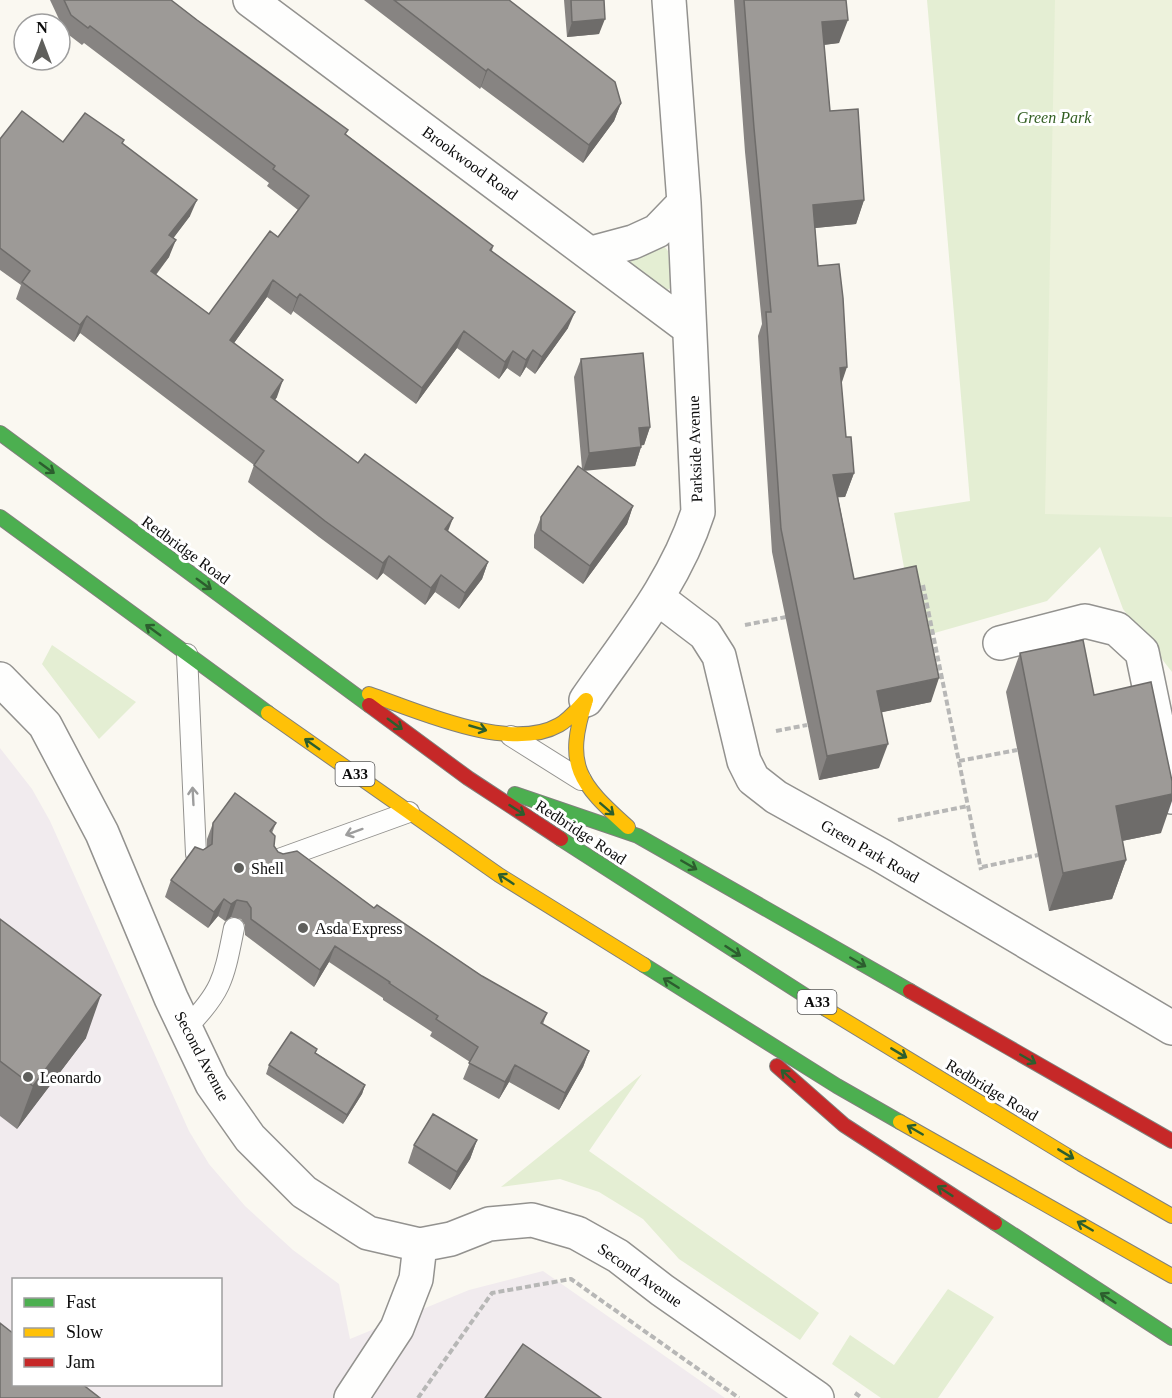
<svg xmlns="http://www.w3.org/2000/svg" width="1172" height="1398" viewBox="0 0 1172 1398" font-family="'Times New Roman',serif">
<rect width="100%" height="100%" fill="#faf8f1"/>
<path fill="#f1ebee" fill-rule="evenodd" d="M0 748 32 789 50 821 189 1131 209 1164 245 1206 293 1250 339 1284 350 1339 469 1290 543 1271 725 1398H0ZM14 1280H220V1384H14Z"/>
<path fill="#e4eed3" d="M927 0H1172V672L1123 609 1100 547 1047 601 917 638 894 513 970 501Z
M664 246 668 251 671 288 662 292 630 269C629 250 649 250 664 246Z
M52 645 136 702 99 739 42 664Z
M642 1074 589 1151 819 1313 800 1340 679 1259 643 1219 599 1192 560 1179 501 1187Z
M948 1289 994 1317 938 1398H881L832 1364 850 1335 894 1365Z"/>
<path fill="#edf2dc" d="M1055 0H1172V517L1045 514Z"/>
<g fill="none" stroke-linecap="round" stroke-linejoin="round">
<g stroke="#93928f" stroke-width="22">
<path id="lane" d="M187 654 196 854
M511 736 581 780
M279 859 409 812
M186 1028C223 991 224 977 234 928"/>
</g>
<g stroke="#93928f" stroke-width="36">
<path id="street" d="M250 0 689 328
M592 253 633 242 657 231 684 203
M659 599 705 634 719 656 744 761 753 779 776 797 882 856 1172 1028
M1000 643 1085 621 1117 629 1142 652 1172 797
M0 679 45 725 102 833 171 998 212 1084 250 1138 304 1192 368 1233 420 1245 451 1239 489 1224 532 1220 577 1233 618 1256 662 1290 817 1398
M586 700C628 639 675 583 698 512L684 203 669 0
M351 1398 397 1328 416 1279 420 1245"/>
</g>
<g stroke="#80807c" stroke-width="16">
<path id="fast" d="M0 433 369 705
M0 517 268 713
M515 794 638 836 910 991
M561 839 826 1009
M644 965 837 1086 900 1122
M995 1223 1172 1338"/>
</g>
<g stroke="#80807c" stroke-width="16">
<path id="slow" d="M369 694C418 711 510 753 559 725 569 720 578 708 586 700
M586 700C564 766 579 783 628 827
M268 713 499 875 644 965
M826 1009 1081 1164 1172 1216
M900 1122 1172 1276"/>
</g>
<g stroke="#80807c" stroke-width="16">
<path id="jam" d="M369 705 468 778 561 839
M910 991 1172 1141
M777 1066 844 1125 995 1223"/>
</g>
<path stroke="#b7b7b6" stroke-width="4" stroke-dasharray="6 3" stroke-linecap="butt" d="M923 585 981 870
M745 625 786 617
M776 731 807 725
M959 761 1017 750
M898 820 968 806
M982 867 1038 855
M855 1393 862 1398
M418 1398 492 1293 571 1279 739 1398"/>
<use href="#lane" stroke="#fefefd" stroke-width="20"/>
<use href="#street" stroke="#fefefd" stroke-width="33"/>
<use href="#fast" stroke="#4caf50" stroke-width="14"/>
<use href="#slow" stroke="#ffc107" stroke-width="14"/>
<use href="#jam" stroke="#c62828" stroke-width="14"/>
</g>
<path fill="#878482" d="M50 0H171L347 135 493 246 492 251 568 328 535 374 526 367 520 377 507 368 499 379 457 348 416 404 293 311 291 315 267 297 234 343 277 397 275 400 488 562 482 579 459 609 435 592 425 605 383 573 377 580 319 537 248 482 254 465 80 333 74 342 16 299 21 285 0 270V139L123 144 190 216 173 238 169 257 156 275 209 314 278 237 298 210 267 186 269 183 84 43 82 45 65 32Z
M364 0H509L621 103 614 121 583 163 481 87 480 89Z
M564 0H604L599 34 567 37Z
M734 0H846L839 43 824 45 830 111 864 200 856 224 815 228 818 266 841 383 846 437 854 473 845 497H838L854 579 931 702 882 712 879 768 819 780 772 552 758 336 762 324 745 152Z
M581 359 650 427 644 445H641V447L635 466 584 470 633 506 627 524 583 584 534 548V535L541 517 582 469 574 377Z
M1020 653 1094 695 1161 833 1122 841 1126 860 1112 899 1049 911 1006 692Z
M213 823H276L272 833 274 846 278 852 374 908 482 976 547 1013 543 1024 589 1051 583 1067 559 1110 509 1082 499 1099 463 1079 470 1062 430 1036 432 1032 383 1000V998L329 962 314 987 245 935V925L241 919 231 917 225 921 218 916 208 928 165 897 171 880 203 850 207 847V839Z
M0 919 86 1038 17 1129 0 1116Z
M316 1053 365 1085 362 1094 343 1124 266 1074 269 1065Z
M477 1140 470 1159 450 1190 408 1163 414 1145Z"/>
<path fill="#6e6c6a" d="M605 19 599 34 567 37 572 22Z
M848 20 839 43 814 46 822 22Z
M488 69 481 87 480 89 486 71Z
M621 103 614 121 583 163 589 145Z
M197 200 190 216 163 252 169 235Z
M864 200 856 224 805 229 813 205Z
M176 240 169 257 145 288 151 271Z
M273 280 267 297 224 357 230 340Z
M300 294 293 311 291 315 297 298Z
M575 312 568 328 535 374 542 357Z
M87 316 80 333 74 342 80 325Z
M464 331 457 348 416 404 422 388Z
M533 350 526 367 520 377 526 360Z
M513 351 507 368 499 379 505 362Z
M847 367 839 391 840 368Z
M283 380 277 397 265 414 271 397Z
M650 427 644 445 633 447 639 428Z
M641 447 635 466 583 471 589 453Z
M854 473 845 497 825 498 833 475Z
M633 506 627 524 583 584 590 566Z
M453 518 447 534 445 529Z
M389 556 383 573 377 580 383 563Z
M488 562 482 579 459 609 465 593Z
M441 575 435 592 425 605 431 588Z
M939 678 931 702 869 715 877 691Z
M888 744 879 768 819 780 827 756Z
M1172 794V801L1161 833 1102 845 1116 806Z
M1126 860 1112 899 1049 911 1063 873Z
M224 899 218 916 208 928 214 912Z
M237 900 231 917 225 921 231 904Z
M335 946 329 962 314 987 320 970Z
M101 995 86 1038 17 1129 33 1086Z
M589 1051 583 1067 559 1110 565 1093Z
M515 1065 509 1082 499 1099 505 1082Z
M365 1085 362 1094 343 1124 347 1115Z
M477 1140 470 1159 450 1190 457 1172Z"/>
<path fill="#9d9a97" stroke="#6e6c6a" stroke-width="1.5" d="M64 0H171L197 20 348 130 345 134 493 246 490 250 575 312 542 357 533 350 526 360 513 351 505 362 464 331 422 388 300 294 297 298 273 280 230 340 283 380 271 397 358 463 365 454 453 518 445 529 488 562 465 593 441 575 431 588 389 556 383 563 325 521 254 465 264 451 87 316 80 325 22 282 30 271 0 248V139L22 111 63 142 85 113 124 140 122 143 197 200 169 235 176 240 151 271 209 314 270 231 278 237 309 196 273 169 275 166 90 26 88 28 71 15Z
M394 0H509L615 82 621 103 589 145 488 69 486 71Z
M571 0H604L605 19 572 22Z
M744 0H846L848 20 822 22 830 111 858 109 864 200 813 205 818 266 839 264 843 298 847 367 840 368 846 437H851L854 473 833 475 854 579 916 566 939 678 877 691 888 744 827 756 781 529 766 312H771L754 128Z
M643 353 650 427 639 428 641 447 589 453 581 359Z
M578 466 633 506 590 566 541 530V517Z
M1083 640 1094 695 1151 682 1172 781V794L1116 806 1126 860 1063 873 1020 653Z
M235 793 276 823 270 831 275 836 274 846 278 852 283 854 297 851 374 908 377 905 482 976 547 1013 541 1023 589 1051 565 1093 515 1065 505 1082 469 1063 478 1047 436 1019 438 1016 389 983 390 982 335 946 320 970 251 919V908L247 902 237 900 231 904 224 899 214 912 171 880 195 847 203 850 212 844 213 823Z
M0 919 101 995 33 1086 0 1061Z
M291 1032 317 1049 315 1053 365 1085 347 1115 269 1065Z
M433 1114 477 1140 457 1172 414 1145Z
M0 1323 14 1334V1384H82L100 1398H0Z
M523 1344 601 1398H485Z"/>
<defs><path id="oneway-shaft" d="M-6 0H5M1.5-3L5.5 0L1.5 3" fill="none" stroke-width="1.6" stroke-linecap="round" stroke-linejoin="round" transform="scale(1.5)"/></defs>
<g stroke="#2c5e2e">
<use href="#oneway-shaft" transform="translate(47 468) rotate(36)"/>
<use href="#oneway-shaft" transform="translate(204 584) rotate(36)"/>
<use href="#oneway-shaft" transform="translate(153 630) rotate(-144)"/>
<use href="#oneway-shaft" transform="translate(395 724) rotate(36)"/>
<use href="#oneway-shaft" transform="translate(478 728) rotate(16)"/>
<use href="#oneway-shaft" transform="translate(312 744) rotate(-145)"/>
<use href="#oneway-shaft" transform="translate(607 809) rotate(41)"/>
<use href="#oneway-shaft" transform="translate(517 810) rotate(33)"/>
<use href="#oneway-shaft" transform="translate(689 865) rotate(30)"/>
<use href="#oneway-shaft" transform="translate(506 879) rotate(-147)"/>
<use href="#oneway-shaft" transform="translate(733 951) rotate(33)"/>
<use href="#oneway-shaft" transform="translate(858 962) rotate(30)"/>
<use href="#oneway-shaft" transform="translate(671 983) rotate(-148)"/>
<use href="#oneway-shaft" transform="translate(899 1053) rotate(31)"/>
<use href="#oneway-shaft" transform="translate(1028 1059) rotate(30)"/>
<use href="#oneway-shaft" transform="translate(788 1076) rotate(-138)"/>
<use href="#oneway-shaft" transform="translate(915 1130) rotate(-150)"/>
<use href="#oneway-shaft" transform="translate(1066 1154) rotate(31)"/>
<use href="#oneway-shaft" transform="translate(945 1191) rotate(-147)"/>
<use href="#oneway-shaft" transform="translate(1085 1226) rotate(-150)"/>
<use href="#oneway-shaft" transform="translate(1108 1298) rotate(-147)"/>
</g>
<g stroke="#9d9d9d">
<use href="#oneway-shaft" transform="translate(193 796) rotate(-93)"/>
<use href="#oneway-shaft" transform="translate(354 832) rotate(160)"/>
</g>
<g fill="#5f5f5c" stroke="#fff" stroke-width="2">
<circle cx="239" cy="868" r="6"/>
<circle cx="303" cy="928" r="6"/>
<circle cx="28" cy="1077" r="6"/>
</g>
<g text-anchor="middle" dominant-baseline="central" stroke-width="6" stroke-linejoin="round" paint-order="stroke">
<g fill="#fff" stroke="#555" stroke-width="1.5">
<rect x="335.5" y="762" width="39" height="24" rx="4.5"/>
<rect x="797.5" y="990" width="39" height="24" rx="4.5"/>
</g>
<g font-size="15" font-weight="bold" fill="#0c0c0c">
<text x="355" y="774">A33</text>
<text x="817" y="1002">A33</text>
</g>
<g font-size="16" font-style="italic" fill="#325e22" stroke="#fff">
<text x="1054" y="117">Green Park</text>
</g>
<g font-size="16" fill="#0c0c0c" stroke="#fff">
<text transform="translate(470 163) rotate(36)">Brookwood Road</text>
<text transform="translate(695 449) rotate(-92)">Parkside Avenue</text>
<text transform="translate(186 550) rotate(36)">Redbridge Road</text>
<text transform="translate(581 832) rotate(33)">Redbridge Road</text>
<text transform="translate(870 851) rotate(30)">Green Park Road</text>
<text transform="translate(202 1056) rotate(62)">Second Avenue</text>
<text transform="translate(992 1090) rotate(31)">Redbridge Road</text>
<text transform="translate(640 1275) rotate(35)">Second Avenue</text>
</g>
<g font-size="16" fill="#0c0c0c" stroke="#fff" text-anchor="start">
<text x="251" y="868">Shell</text>
<text x="315" y="928">Asda Express</text>
<text x="40" y="1077">Leonardo</text>
</g>
</g>
<rect x="12" y="1278" width="210" height="108" fill="#ffffff" stroke="#9e9e9e" stroke-width="1.5"/>
<rect x="24" y="1298" width="30" height="9" fill="#4caf50" stroke="#9e9e9e" stroke-width="1.5"/>
<text x="66" y="1308" font-size="18" fill="#0c0c0c">Fast</text>
<rect x="24" y="1328" width="30" height="9" fill="#ffc107" stroke="#9e9e9e" stroke-width="1.5"/>
<text x="66" y="1338" font-size="18" fill="#0c0c0c">Slow</text>
<rect x="24" y="1358" width="30" height="9" fill="#c62828" stroke="#9e9e9e" stroke-width="1.5"/>
<text x="66" y="1368" font-size="18" fill="#0c0c0c">Jam</text>
<g transform="translate(42 42)"><circle r="28" fill="#ffffff" stroke="#9e9e9e" stroke-width="1.5"/>
<path d="M0-4.5L10 22L0 15L-10 22Z" fill="#5f5f5c"/>
<text y="-9" font-size="16" font-weight="bold" text-anchor="middle" fill="#0c0c0c">N</text>
</g>
</svg>
